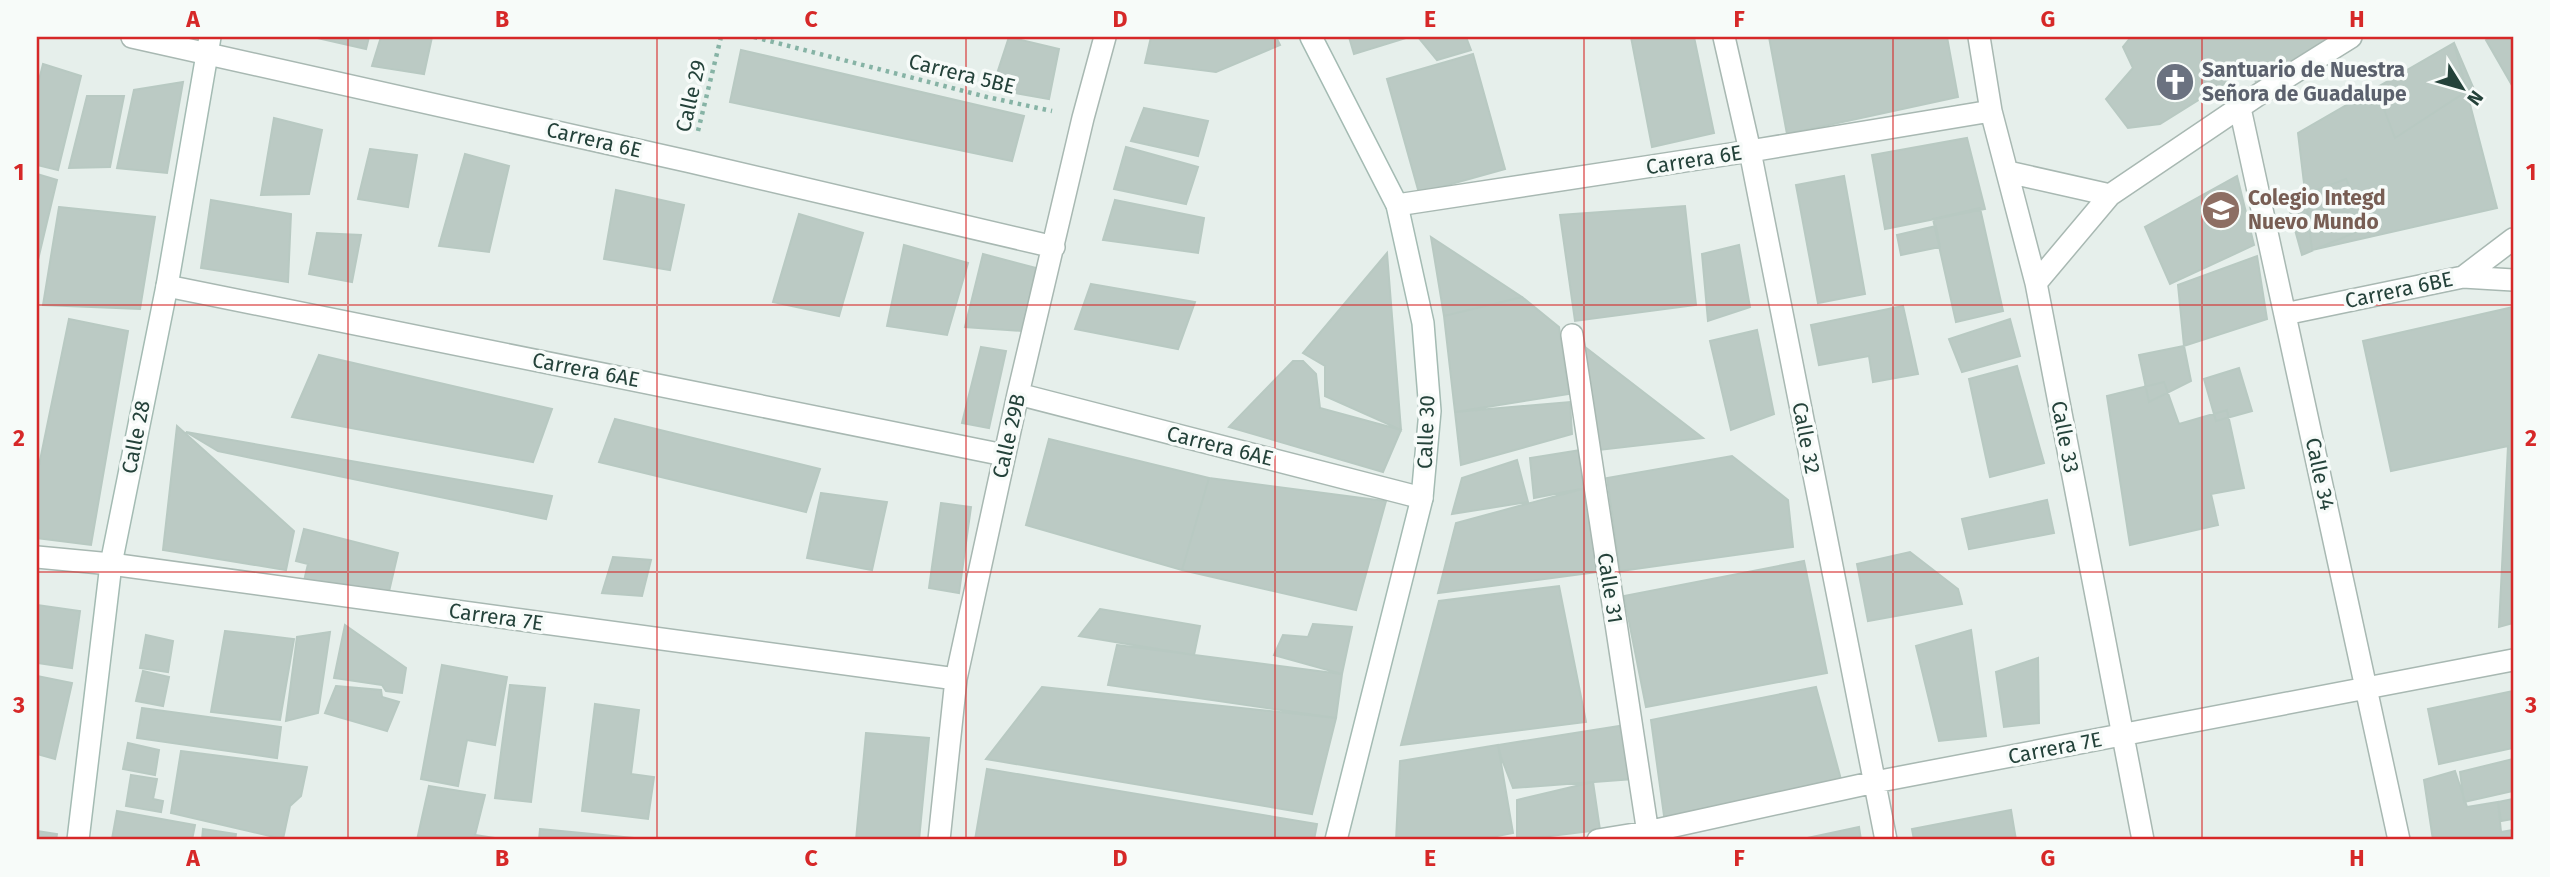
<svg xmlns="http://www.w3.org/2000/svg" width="2550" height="877" viewBox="0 0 2550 877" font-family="'Fira Sans',sans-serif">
<rect width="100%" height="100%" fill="#e6efeb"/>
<path fill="#bbcac4" stroke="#b8c9c2" stroke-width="2" d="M313 37H369L366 49Z
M381 37H432L424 74 372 66Z
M1009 37 1059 49 1049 99 992 89Z
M1151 37H1276L1280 45 1216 72 1145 63Z
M1349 37H1409L1354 54Z
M1418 37H1466L1471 50 1437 60Z
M1631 37H1694L1714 133 1652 147Z
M1769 37H1947L1958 97 1787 134Z
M1769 37H1947L1958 97 1787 134Z
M2131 37H2351L2258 95 2253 66 2160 124 2128 128 2106 99 2133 68 2123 47Z
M2491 37H2513V87L2486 40Z
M2454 43 2473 87 2395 138 2376 88Z
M2454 43 2497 208 2312 250 2298 133Z
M741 50 1024 116 1012 161 730 102Z
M1473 54 1505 169 1419 193 1387 79Z
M43 64 81 76 58 170 37 165V88Z
M183 82 167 173 117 168 134 90Z
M87 96H124L110 167 69 168Z
M1144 108 1208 121 1198 156 1131 141Z
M274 118 322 130 309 194 261 195Z
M1967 138 1985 209 1885 229 1872 155Z
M1126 147 1198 167 1186 204 1114 189Z
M370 149 417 155 408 207 358 199Z
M465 154 509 166 489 252 439 246Z
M37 174 57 180 37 264Z
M1844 176 1865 294 1818 303 1796 185Z
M2237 176 2254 245 2170 284 2145 227Z
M2346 179 2368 227 2302 255 2287 201Z
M616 190 684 205 670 270 604 259Z
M211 200 291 214 288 282 201 268Z
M1115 200 1204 218 1198 253 1103 240Z
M1685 206 1696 305 1575 321 1560 215Z
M59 207 155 217 140 309 43 305Z
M1980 208 2003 311 1956 322 1933 219Z
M799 214 863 233 839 316 773 302Z
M1936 226 1940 247 1901 255 1897 235Z
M317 233 361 235 352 282 309 274Z
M1431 237 1522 297 1444 316Z
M904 245 968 263 947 335 887 326Z
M1739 245 1750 307 1708 321 1702 254Z
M1387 253 1401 430 1325 396V366L1303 353Z
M983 254 1036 268 1022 331 965 327Z
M2257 256 2267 319 2184 346 2178 285Z
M1091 284 1195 302 1178 349 1075 329Z
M1522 297 1559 327 1569 394 1455 412 1444 316Z
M1903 306 1918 374 1873 382 1869 356 1819 365 1811 325Z
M2513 307V623L2499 627 2508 446 2391 471 2363 341Z
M69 319 128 331 91 545 37 538V475Z
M2010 319 2020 356 1962 372 1949 339Z
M1757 330 1774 414 1731 430 1710 341Z
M2184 346 2191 381 2149 402 2139 355Z
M981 347 1006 351 989 428 962 423Z
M1585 347 1703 438 1599 450Z
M319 355 552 409 533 462 292 417Z
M1293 361H1303L1316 374 1320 408 1401 430 1383 472 1229 427Z
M2017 366 2044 463 1990 477 1969 379Z
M2239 368 2252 411 2216 421 2204 379Z
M2164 382 2179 424 2227 410 2244 488 2211 494 2218 525 2130 545 2107 396Z
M1570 402 1572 434 1461 465 1455 412Z
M615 419 820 469 806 512 599 462Z
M177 426 294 531 286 570 163 550Z
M186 432 552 496 546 519 218 451Z
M1049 439 1209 478 1182 570 1026 525Z
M1581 450 1586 488 1534 498 1530 458Z
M1732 456 1788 500 1793 547 1620 571 1607 478Z
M1517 460 1528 502 1452 514 1462 478Z
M1209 478 1386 501 1356 610 1182 570Z
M1586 488 1598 572 1438 593 1456 523Z
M821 493 887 502 872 570 807 558Z
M2047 500 2054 533 1969 549 1962 519Z
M941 503 971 507 959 593 929 588Z
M304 529 398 553 387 600 304 581 308 564 296 561Z
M1910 552 1958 589 1962 604 1868 621 1857 564Z
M613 557 651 560 642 596 602 593Z
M1804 561 1827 673 1646 707 1624 596Z
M1559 586 1586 722 1401 745 1439 601Z
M37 605 80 611 72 668 37 663Z
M1100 609 1200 626 1194 655 1079 636Z
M1313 624 1352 627 1342 674 1274 655 1283 635 1308 637Z
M345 625 406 668 402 693 386 691 382 685 334 678Z
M1971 630 1986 736 1939 741 1916 646Z
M225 631 294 639 280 720 211 712Z
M330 632 318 713 286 721 297 637Z
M146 635 173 641 168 672 140 668Z
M1117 645 1342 674 1336 718 1108 685Z
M2038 658 2039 723 2004 727 1996 672Z
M442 665 507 677 495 745 467 740 458 786 421 779Z
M143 671 169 677 163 706 136 701Z
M37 676 72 683 55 759 37 754Z
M510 685 545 688 531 802 495 798Z
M336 686 381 690 382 697 399 702 387 731 325 713Z
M1042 687 1336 718 1312 814 986 759Z
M1816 687 1843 787 1665 823 1651 720Z
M2513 691V748L2439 764 2428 709Z
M595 704 639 710 631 774 654 777 648 819 582 811Z
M142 708 281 727 277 758 137 738Z
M1626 725 1633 779 1513 788 1501 757 1498 745Z
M866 733 929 738 919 840H856Z
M128 743 159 750 155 775 123 769Z
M1498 745 1513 833 1477 840H1396L1400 761Z
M181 751 307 767 301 796 290 806 283 839 171 813Z
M2513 759V791L2464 802 2460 772Z
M987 769 1317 824 1314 840H975Z
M2455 771 2467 807 2498 802 2501 832 2513 830V840H2433L2424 780Z
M131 775 157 779 153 799 163 801 161 812 126 806Z
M1593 782 1600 830 1517 840V800Z
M429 786 485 795 475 835 508 840H417Z
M2513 799V819L2501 821 2498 802Z
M2011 810 2016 840H1914L1912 829Z
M117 811 195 825 192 840 112 839Z
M1859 827 1861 840H1798Z
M203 829 236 834 235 840H202Z
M540 829 655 840H539Z
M37 831 57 834 56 840H37Z"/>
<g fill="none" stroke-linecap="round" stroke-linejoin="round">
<g stroke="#a8b8b2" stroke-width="24">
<path id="street" d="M132 37 691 162 1054 247
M1724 37 1750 151 1886 840
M1979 37 1991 111 2036 283 2143 840
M2240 108 2399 840
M2008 172 2110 195
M1397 205 1750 151 1991 111
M2463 277 2513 239
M2036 283 2110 195 2258 95 2351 37
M167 286 1004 455
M2285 314 2463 277 2513 280
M1572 335 1649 840
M1018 394 1422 498
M37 557 111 564 956 679
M939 840 956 679 1018 394 1083 118 1105 37
M1598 840 1647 832 1875 782 2513 660"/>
</g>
<g stroke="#a4bbb3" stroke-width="24">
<path id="secondary" d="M1311 37 1397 205 1423 323 1430 411 1422 498 1336 840
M78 840 111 564 167 286 210 37"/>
</g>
<path stroke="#86b3a5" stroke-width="4.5" stroke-dasharray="3.5 5" stroke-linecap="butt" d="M754 37 987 97 1052 111
M698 131 721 37"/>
<use href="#street" stroke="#fff" stroke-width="21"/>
<use href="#secondary" stroke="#fff" stroke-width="21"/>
</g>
<path fill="none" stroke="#d62828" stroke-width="2" stroke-opacity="0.55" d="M348 37V840M657 37V840M966 37V840M1275 37V840M1584 37V840M1893 37V840M2202 37V840M37 305H2513M37 572H2513"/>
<defs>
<g id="church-disc" transform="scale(2.0125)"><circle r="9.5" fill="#6b7280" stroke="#f7fbf9"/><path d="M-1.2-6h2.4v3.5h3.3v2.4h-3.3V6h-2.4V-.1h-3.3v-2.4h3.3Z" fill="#fff"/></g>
<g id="school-disc" transform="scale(2.0125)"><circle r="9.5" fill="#8d6e63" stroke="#f7fbf9"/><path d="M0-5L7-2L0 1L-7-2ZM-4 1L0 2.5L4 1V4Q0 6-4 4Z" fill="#fff"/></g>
</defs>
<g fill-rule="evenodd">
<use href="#church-disc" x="2175" y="82"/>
<use href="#school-disc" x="2221" y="210"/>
</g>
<g text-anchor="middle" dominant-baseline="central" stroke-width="7" stroke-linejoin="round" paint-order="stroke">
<g font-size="21" font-weight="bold" fill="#5b616d" stroke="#f7fbf9" text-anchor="start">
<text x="2202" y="70">Santuario de Nuestra<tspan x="2202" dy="24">Señora de Guadalupe</tspan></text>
</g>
<g font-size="21" fill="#24423a" stroke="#f7fbf9">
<text transform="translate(962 74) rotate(14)">Carrera 5BE</text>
<text transform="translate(691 96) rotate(-77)">Calle 29</text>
<text transform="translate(594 140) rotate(13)">Carrera 6E</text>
<text transform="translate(1694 160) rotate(-9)">Carrera 6E</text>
<text transform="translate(2399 290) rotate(-12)">Carrera 6BE</text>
<text transform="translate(586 370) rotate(11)">Carrera 6AE</text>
<text transform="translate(1426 432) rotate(-88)">Calle 30</text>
<text transform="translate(1009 436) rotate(-77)">Calle 29B</text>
<text transform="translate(136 437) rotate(-79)">Calle 28</text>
<text transform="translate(2065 437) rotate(79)">Calle 33</text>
<text transform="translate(1806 438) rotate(79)">Calle 32</text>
<text transform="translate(1220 446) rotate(14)">Carrera 6AE</text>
<text transform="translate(2320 474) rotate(78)">Calle 34</text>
<text transform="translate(1610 588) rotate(81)">Calle 31</text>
<text transform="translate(496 617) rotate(8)">Carrera 7E</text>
<text transform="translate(2055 748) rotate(-11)">Carrera 7E</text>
</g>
<g font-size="21" font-weight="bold" fill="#785e54" stroke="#f7fbf9" text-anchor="start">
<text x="2248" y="198">Colegio Integd<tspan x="2248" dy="24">Nuevo Mundo</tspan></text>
</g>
</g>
<rect width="2550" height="877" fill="none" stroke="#f7fbf9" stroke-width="77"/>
<g transform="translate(2462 88) rotate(127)" stroke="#f7fbf9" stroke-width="5" paint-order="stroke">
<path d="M0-5L12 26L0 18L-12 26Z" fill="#24423a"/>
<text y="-10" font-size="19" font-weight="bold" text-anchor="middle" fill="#24423a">N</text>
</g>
<rect x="38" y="38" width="2474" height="800" fill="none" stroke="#d62828" stroke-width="2.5"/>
<g font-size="23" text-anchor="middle" font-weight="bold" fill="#d62828">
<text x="193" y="27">A</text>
<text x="502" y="27">B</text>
<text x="811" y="27">C</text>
<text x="1120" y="27">D</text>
<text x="1430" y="27">E</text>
<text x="1739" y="27">F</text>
<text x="2048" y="27">G</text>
<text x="2357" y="27">H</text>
<text x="19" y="180">1</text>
<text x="2531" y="180">1</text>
<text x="19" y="446">2</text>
<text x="2531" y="446">2</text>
<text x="19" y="713">3</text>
<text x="2531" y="713">3</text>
<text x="193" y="866">A</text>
<text x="502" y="866">B</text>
<text x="811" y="866">C</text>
<text x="1120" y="866">D</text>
<text x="1430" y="866">E</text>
<text x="1739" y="866">F</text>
<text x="2048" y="866">G</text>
<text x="2357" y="866">H</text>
</g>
</svg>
